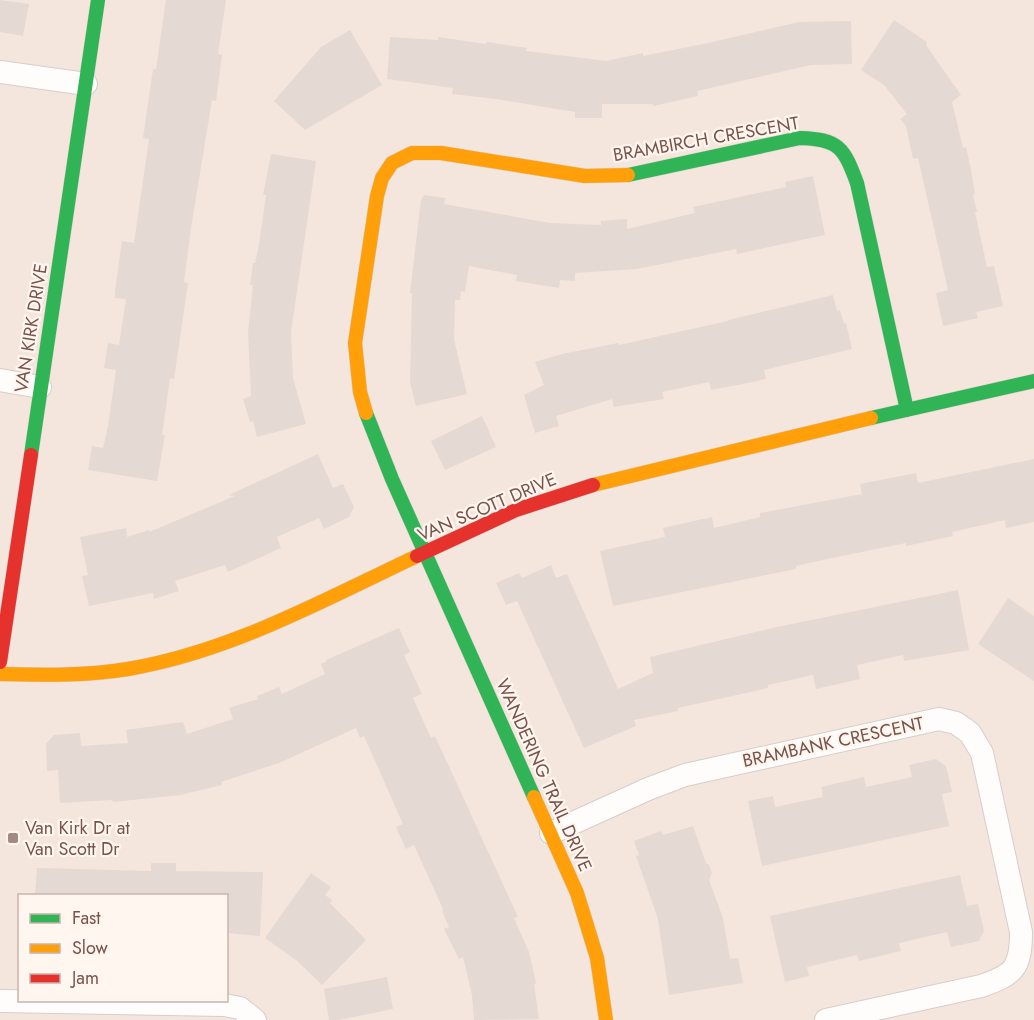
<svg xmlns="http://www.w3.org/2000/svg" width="1034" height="1020" viewBox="0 0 1034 1020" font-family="Jost,sans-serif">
<rect width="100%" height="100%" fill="#f8f2ed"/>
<path fill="#f4e6dd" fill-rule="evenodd" d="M0 0H1034V1020H0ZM20 896H226V1000H20Z"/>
<path fill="#e5d9d4" d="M0 0 29 4 23 36 0 32Z
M166 0H226L218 54 222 55 216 101 212 100 191 228 184 282 188 283 174 379 170 378 162 435H165L157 481 88 470 92 446 103 448 108 426 116 370 104 368 108 343 119 345 126 299 115 298V291L122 241 134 243 149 139 143 138 153 69H156Z
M894 20 927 42 926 45 961 95 952 102 963 148 966 147 971 170 975 194 973 195 977 212H975L987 267 994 266 1003 306 976 312 978 318 943 326 936 293 948 290 918 158 913 159 906 126 900 119 907 114 884 85 861 70Z
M851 21 852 64 811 65 767 75 697 91 698 96 653 106V104H602V118H575V112L496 99 452 94 453 88 387 79 390 37 438 40V37L486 44 487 42 527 48 526 51 606 61 643 53V56L708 43 799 22Z
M350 30 382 85 305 130 274 101 321 47Z
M271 154 316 161 291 332 293 378 306 424 257 437 253 421 250 422 243 399 251 396 248 332 253 285H250L253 263H255L259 245 266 195H263Z
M813 176 825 235 737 254 736 249 637 269 575 273V281L560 280 559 288 516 281 517 275 469 266 465 292 461 291 460 300H455L454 339 467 394 416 406 410 382 412 293H410L421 200 424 195 445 198 444 204 550 223 601 225V221L627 219V229L695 213 693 207 786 187 785 182Z
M833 295 837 311 840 310 844 324 846 323 852 349 764 370 766 379 743 384 711 390 709 382 662 392 664 399 614 407 612 399 556 416 559 426 535 433 524 395 544 385 535 362 562 354 618 343 619 345 728 321V320Z
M482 416 496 447 445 470 431 441Z
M318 454 333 488 343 484 354 507 349 517 324 529 319 518 277 537 281 548 250 562 228 572 225 565 175 581 179 591 154 599 153 593 89 606 82 576 88 575 80 537 126 528 127 537 149 530V532L235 496 229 495Z
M1034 459V522L1006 528 1005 520 952 532 953 536 906 546V543L832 558 796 566V569L613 606 600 551 665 537 663 528 712 517 714 528 760 517V513L862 494 860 484 916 473 918 483Z
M551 565 556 578 567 574 618 689 653 673 650 657 777 627 958 590 969 650 904 661 903 655 857 665 860 679 816 689 813 675 768 685V688L678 708V711L634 720 636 726 584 748 517 601 506 605 496 583 519 573 522 578Z
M1008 598 1034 616V681L978 644Z
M399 628 410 652 404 655 422 694 413 698 431 738 435 736 518 917 514 918 529 952 536 983 534 984 539 1019 474 1020 472 995 463 957 459 959 444 929 449 927 442 911 443 909 414 845 406 849 396 827 403 824 364 736 360 738 356 728 279 763 221 782 222 785 180 795 113 802 112 800 60 803 58 770 47 771 46 744 54 735 80 733 81 746 128 743 126 730 183 722 187 734 233 719 229 708 258 699 257 696 279 687 282 694 325 674 321 664 326 662V660Z
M936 759 946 766 952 792 942 794 949 826 762 866 748 801 773 796 775 807 823 797 821 787 864 777 866 787 912 777 909 765Z
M693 826 706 863 709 865 712 873 709 880 723 918 730 959 738 958 743 983 669 995 658 919 636 856 639 855 634 841 661 831 663 835Z
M151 863H176V871L263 872 260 936 227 933 229 896H35L37 868 151 871Z
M311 873 331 887 325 895 332 900 330 903 366 940 322 985 296 960 265 938Z
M960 875 967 906 978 904 984 931 979 941 951 947 947 932 899 943 901 951 859 961 857 955 807 967 809 976 785 982 770 916Z
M387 977 393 1009 339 1020H329L324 989Z"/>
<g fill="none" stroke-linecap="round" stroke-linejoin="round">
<g stroke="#d7cdca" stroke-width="24">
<path id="street" d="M0 72 86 84
M0 380 40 387
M551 833 648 789 685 775 939 719 956 723 970 733 982 753 1021 932C1021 968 1014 975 981 986L826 1020
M0 1001 224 1005 240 1008 255 1020"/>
</g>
<g stroke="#d9ceca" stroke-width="15">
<path id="fast" d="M628 175 800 138C839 139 844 148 857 183L907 410
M366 413 392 479 534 797
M871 418 1034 381
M31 455 98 0"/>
</g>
<g stroke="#d9ceca" stroke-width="15">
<path id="slow" d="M366 413 360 392 355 343 377 196 382 178 392 163 412 153H441L585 176 628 175
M593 485 871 418
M0 674C43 675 85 676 128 669 230 652 324 600 417 556
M534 797 577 893 597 958 606 1020"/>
</g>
<g stroke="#d9ceca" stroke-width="15">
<path id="jam" d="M417 556 516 510 593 485
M0 662 31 455"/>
</g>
<use href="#street" stroke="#fefdfc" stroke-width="22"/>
<use href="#fast" stroke="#30b455" stroke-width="14"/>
<use href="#slow" stroke="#ff9f0a" stroke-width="14"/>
<use href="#jam" stroke="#e5322d" stroke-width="14"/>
</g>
<rect fill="#a58a83" stroke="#fff6ef" stroke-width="2" x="7" y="832" width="12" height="12" rx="3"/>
<g text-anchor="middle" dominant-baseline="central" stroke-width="4.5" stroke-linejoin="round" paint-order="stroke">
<g font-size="18" fill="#79524a" stroke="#fff6ef">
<text transform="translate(706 139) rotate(-10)">BRAMBIRCH CRESCENT</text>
<text transform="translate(31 328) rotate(-81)">VAN KIRK DRIVE</text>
<text transform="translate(487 507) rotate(-23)">VAN SCOTT DRIVE</text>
<text transform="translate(833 742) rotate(-12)">BRAMBANK CRESCENT</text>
<text transform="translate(544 775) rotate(66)">WANDERING TRAIL DRIVE</text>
</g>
<g font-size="18" fill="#79524a" stroke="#fff6ef" text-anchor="start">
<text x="25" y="828">Van Kirk Dr at<tspan x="25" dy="21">Van Scott Dr</tspan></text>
</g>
</g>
<rect x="18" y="894" width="210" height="108" fill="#fff6ef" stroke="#c9b4ad" stroke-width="1.5"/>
<rect x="30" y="914" width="30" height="9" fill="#30b455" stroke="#c9b4ad" stroke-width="1.5"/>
<text x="72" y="924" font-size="18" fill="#79524a">Fast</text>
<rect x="30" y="944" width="30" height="9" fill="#ff9f0a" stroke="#c9b4ad" stroke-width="1.5"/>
<text x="72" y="954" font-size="18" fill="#79524a">Slow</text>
<rect x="30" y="974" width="30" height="9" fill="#e5322d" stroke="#c9b4ad" stroke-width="1.5"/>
<text x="72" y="984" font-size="18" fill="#79524a">Jam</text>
</svg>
